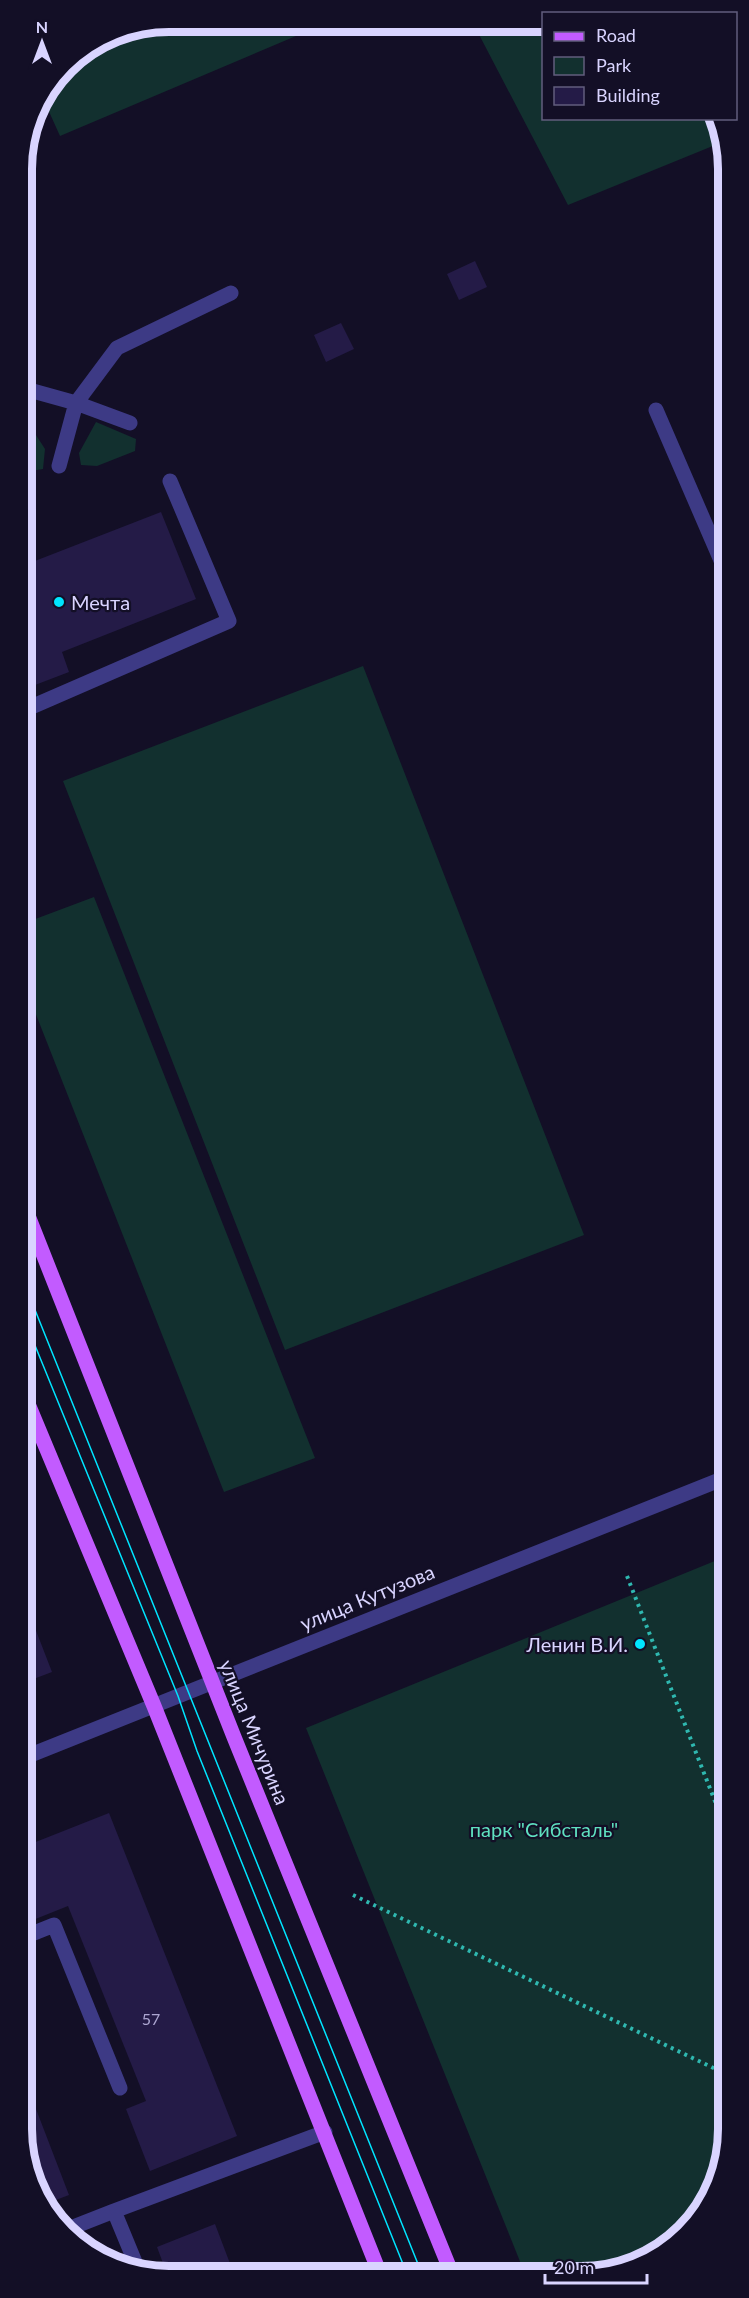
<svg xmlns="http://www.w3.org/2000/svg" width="749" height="2298" viewBox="0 0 749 2298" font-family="Lato,sans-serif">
<rect width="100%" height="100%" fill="#130f26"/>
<path fill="#12302f" d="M169 21 290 22 296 36 60 136 42 96 71 58 112 32Z
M473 23H543L544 118 714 119 725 141 568 205Z
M96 422 136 439 135 451 97 466 81 465 79 453Z
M22 427 36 435 45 449 43 469 31 471 22 467Z
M363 666 584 1235 285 1350 63 781Z
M94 897 315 1458 224 1492 22 979V924Z
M727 1556 728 2139 717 2186 692 2226 654 2257 609 2274H525L306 1728Z"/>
<path fill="#241b47" d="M475 261 487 287 459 300 447 274Z
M341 323 354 349 326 362 314 335Z
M161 512 196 599 62 652 69 672 22 690V566Z
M23 1597 52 1672 23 1683Z
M109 1813 237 2136 150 2171 126 2109 146 2101 68 1906 23 1924V1847Z
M31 2096 69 2195 48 2203 24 2158V2099Z
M215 2224 234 2274H167L157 2247Z"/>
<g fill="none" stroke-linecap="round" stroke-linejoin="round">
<path stroke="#2fb8b0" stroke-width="4" stroke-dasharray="3 4.5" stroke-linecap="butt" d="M627 1576 727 1832
M353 1895 728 2075"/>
<path stroke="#3d3a85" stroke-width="15" d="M22 388 76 403 130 423
M656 410 726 572
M59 466 76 403 117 348 231 293
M22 711 229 621 170 481
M23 1758 727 1477
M24 1937 54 1925 120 2088
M114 2211 325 2132
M63 2231 114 2211 140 2274"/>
<path stroke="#c25bff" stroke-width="15" d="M23 1203 234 1737 452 2274
M23 1392 154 1706 380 2274"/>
<path stroke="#00e5ff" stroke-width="1.5" d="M23 1280 422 2274
M23 1316 178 1696 197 1751 407 2274"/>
</g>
<g fill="#00e5ff" stroke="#130f26" stroke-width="2">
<circle cx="59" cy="602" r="6"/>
<circle cx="640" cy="1644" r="6"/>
</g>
<g text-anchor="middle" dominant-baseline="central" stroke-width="4.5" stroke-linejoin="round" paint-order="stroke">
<g font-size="16" fill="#aca6d1">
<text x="151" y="2018">57</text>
</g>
<g font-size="20" fill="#d9d4ff" stroke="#130f26" text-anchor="start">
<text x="71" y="602">Мечта</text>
<text x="628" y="1644" text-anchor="end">Ленин В.И.</text>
</g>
<g font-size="20" fill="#d9d4ff" stroke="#130f26">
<text transform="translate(367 1597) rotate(-22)">улица Кутузова</text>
<text transform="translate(255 1732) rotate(68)">улица Мичурина</text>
</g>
<g font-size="20" fill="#5fe0c0" stroke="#130f26">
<text x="544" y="1829">парк "Сибсталь"</text>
</g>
</g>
<path d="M0 0H749V2298H0ZM169 32H581A137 137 0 0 1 718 169V2129A137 137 0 0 1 581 2266H169A137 137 0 0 1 32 2129V169A137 137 0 0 1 169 32Z" fill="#130f26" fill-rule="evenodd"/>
<path fill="none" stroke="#d9d4ff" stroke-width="8" d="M169 32H581A137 137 0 0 1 718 169V2129A137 137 0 0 1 581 2266H169A137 137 0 0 1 32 2129V169A137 137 0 0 1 169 32Z"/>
<rect x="542" y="12" width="195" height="108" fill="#130f26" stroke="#625e7d" stroke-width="1.5"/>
<rect x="554" y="32" width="30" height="9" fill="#c25bff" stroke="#625e7d" stroke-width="1.5"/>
<text x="596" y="42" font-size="18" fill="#d9d4ff">Road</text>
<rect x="554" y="57" width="30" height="18" fill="#12302f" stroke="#625e7d" stroke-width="1.5"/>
<text x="596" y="72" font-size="18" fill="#d9d4ff">Park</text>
<rect x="554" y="87" width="30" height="18" fill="#241b47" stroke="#625e7d" stroke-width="1.5"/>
<text x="596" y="102" font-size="18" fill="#d9d4ff">Building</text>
<g transform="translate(42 42)" stroke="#130f26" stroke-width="4.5" paint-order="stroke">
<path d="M0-4.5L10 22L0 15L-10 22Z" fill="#d9d4ff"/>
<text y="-9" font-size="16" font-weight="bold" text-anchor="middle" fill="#d9d4ff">N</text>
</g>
<path d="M545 2274v9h102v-9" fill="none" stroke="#d9d4ff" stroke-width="3"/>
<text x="554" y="2274" font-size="18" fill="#d9d4ff" stroke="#130f26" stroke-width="4.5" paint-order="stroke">20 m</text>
</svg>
